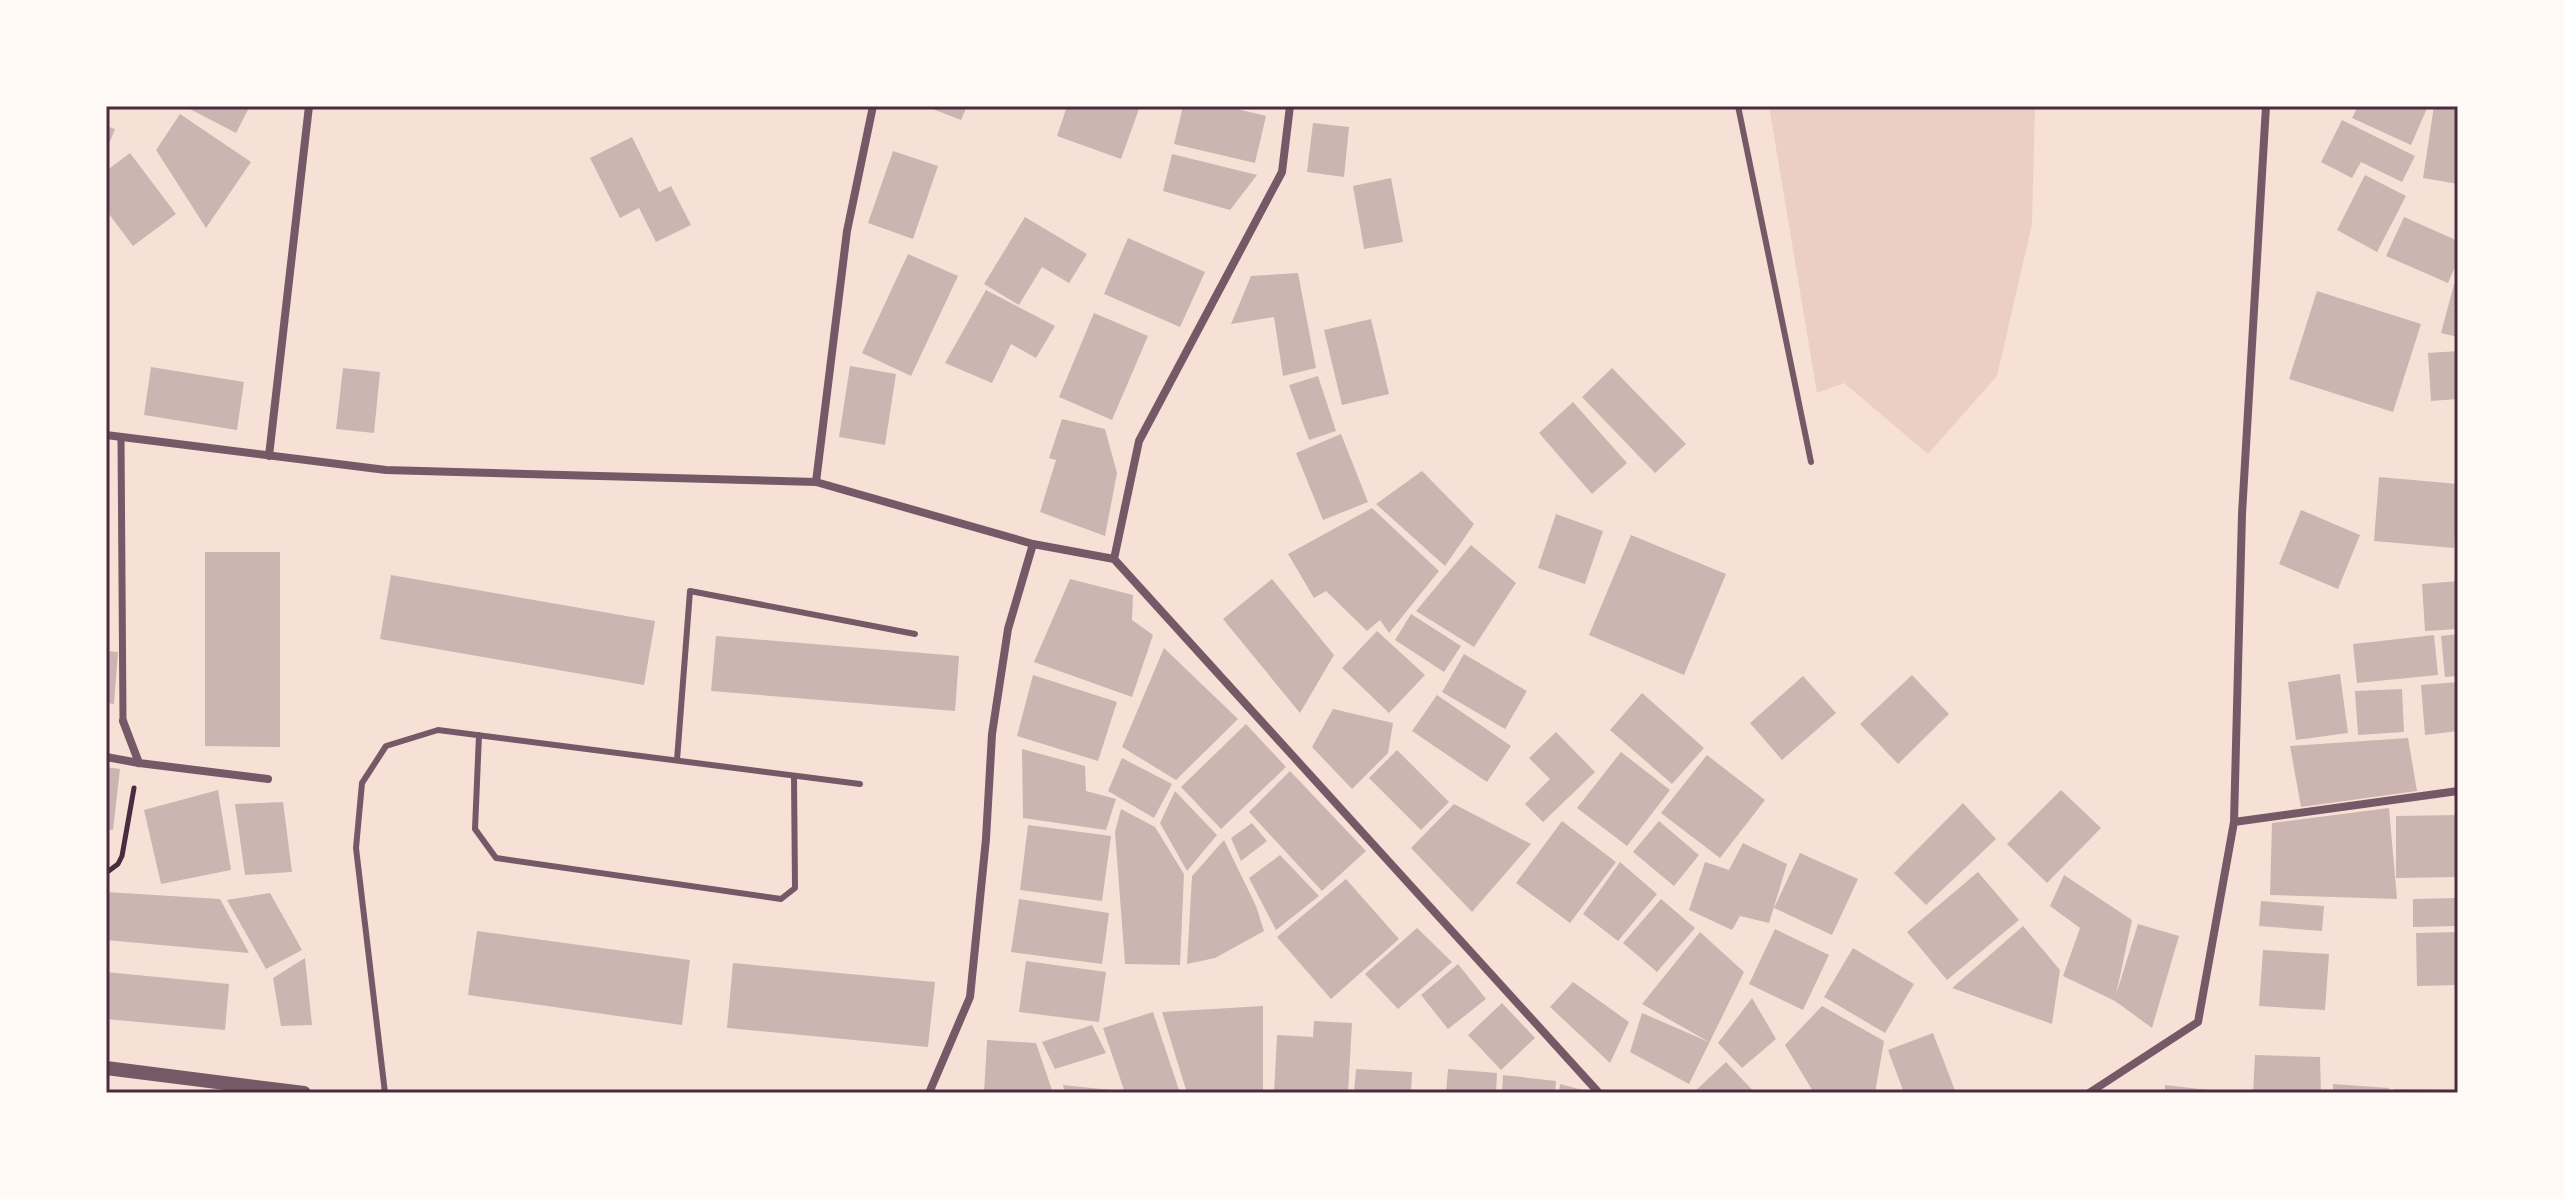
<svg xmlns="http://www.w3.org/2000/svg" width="2564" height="1199" viewBox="0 0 2564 1199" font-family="'Golos Text',sans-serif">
<rect width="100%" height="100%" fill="#f7e1d7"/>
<path fill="#ebcfc5" d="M1769 106H2035L2032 224 1997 376 1928 454 1844 383 1817 393Z"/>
<path fill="#ccb4b1" d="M184 106H250L236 133Z
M925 106H967L961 120Z
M1067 106H1140L1121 159 1057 136Z
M1183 106H1225L1266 116 1255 163 1174 144Z
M2358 106H2428L2411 145 2352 118Z
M2434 106H2458V184L2423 178Z
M180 114 251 162 206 228 156 150Z
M2342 120 2415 156 2402 182 2361 162 2352 178 2321 162Z
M1313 123 1349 127 1344 177 1307 172Z
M106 126 115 129 106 151Z
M632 137 659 192 671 186 691 225 656 242 639 208 620 218 590 158Z
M893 151 938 166 913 239 868 223Z
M130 153 176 214 133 246 106 210V171Z
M1172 154 1257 175 1230 210 1163 191Z
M2365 175 2406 196 2377 252 2337 230Z
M1391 178 1403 242 1364 249 1353 186Z
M1025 217 1087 254 1069 283 1042 267 1019 305 984 284Z
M2404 217 2458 241V260L2448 283 2386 256Z
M1128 238 1205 272 1180 327 1104 294Z
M908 254 958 276 911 376 862 353Z
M1298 273 1316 368 1283 376 1274 317 1231 324 1251 276Z
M2454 284 2458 285V337L2441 333Z
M986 290 1055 326 1036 358 1011 344 992 383 945 363Z
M2317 291 2421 324 2393 412 2289 379Z
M1094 313 1148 336 1112 420 1059 397Z
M1371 319 1389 394 1342 405 1324 330Z
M2458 351V399L2431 401 2428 353Z
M850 366 896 374 885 445 839 437Z
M151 367 244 382 237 430 144 415Z
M343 368 380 372 374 433 336 429Z
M1612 368 1686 444 1655 473 1582 397Z
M1318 376 1336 431 1309 440 1289 385Z
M1573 402 1627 463 1592 494 1539 433Z
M1062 419 1105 429 1117 473 1105 536 1040 512 1056 460 1049 458Z
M1341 434 1368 502 1323 520 1296 453Z
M1422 471 1474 524 1445 566 1376 504Z
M2379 477 2458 484 2454 548 2374 541Z
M1372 508 1439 571 1389 633 1380 620 1367 631 1326 591 1314 598 1288 554Z
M2301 510 2360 535 2338 589 2279 564Z
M1556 514 1603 531 1585 584 1538 568Z
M1631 535 1726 574 1684 675 1589 635Z
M1471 545 1516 583 1474 647 1416 611Z
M205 552H280V747L205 746Z
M391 575 655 621 644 685 380 639Z
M1070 579 1133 595 1132 620 1153 635 1132 697 1034 662Z
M1272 579 1334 655 1300 713 1223 619Z
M2458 581V629L2425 631 2422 584Z
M1411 614 1461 646 1444 672 1395 640Z
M1377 631 1425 675 1389 713 1342 668Z
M2458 634V676L2445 677 2441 636Z
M2434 635 2438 675 2357 683 2353 644Z
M716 636 959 656 955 711 711 691Z
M1164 648 1238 719 1176 780 1122 747Z
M106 651 118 652 114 704 106 703Z
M1464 654 1527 691 1505 729 1442 692Z
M2340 674 2348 733 2296 740 2288 682Z
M1033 675 1117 702 1098 761 1017 736Z
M1912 675 1949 714 1898 764 1860 724Z
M1803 676 1836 713 1782 760 1750 723Z
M2458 682V731L2425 735 2421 685Z
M2402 689 2404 732 2358 735 2355 691Z
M1642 693 1704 748 1672 784 1610 730Z
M1437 695 1511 746 1487 782 1412 731Z
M1333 709 1393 723 1388 753 1352 789 1312 747Z
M1246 724 1286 767 1221 829 1181 787Z
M1556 732 1595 772 1543 822 1525 804 1550 779 1529 758Z
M2408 738 2417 791 2301 807 2290 746Z
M1022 749 1085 766 1086 791 1116 799 1106 830 1023 818Z
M1397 750 1449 802 1421 830 1369 778Z
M1621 752 1670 790 1627 846 1577 808Z
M1707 755 1765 800 1720 858 1661 813Z
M1122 758 1172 784 1154 818 1108 791Z
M106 767 120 769 113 830 106 829Z
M1290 771 1366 851 1322 891 1249 812Z
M218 790 231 870 161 884 144 810Z
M2061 790 2101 828 2047 883 2007 844Z
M1175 791 1217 835 1187 871 1160 823Z
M283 802 292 872 245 875 235 804Z
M1963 803 1996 839 1926 905 1894 873Z
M1454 804 1531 844 1472 912 1411 848Z
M2389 808 2397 899 2270 895 2272 823Z
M1121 809 1155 827 1184 874 1180 965 1125 964 1115 832Z
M2458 815V877L2396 878V816Z
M1562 821 1616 862 1570 923 1516 883Z
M1659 821 1699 855 1674 886 1633 852Z
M1252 823 1267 841 1241 861 1231 838Z
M1028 825 1111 836 1102 901 1020 890Z
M1224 840 1256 906 1264 931 1215 958 1187 964 1192 876Z
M1743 843 1787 864 1769 923 1740 916 1732 930 1689 910 1705 862 1729 870Z
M1800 853 1858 879 1832 935 1774 908Z
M1280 855 1319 896 1276 930 1249 878Z
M1620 862 1657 894 1618 941 1583 914Z
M1978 872 2019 920 1947 980 1907 932Z
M2064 875 2132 920 2116 995 2138 924 2179 936 2152 1028 2115 1001 2063 976 2080 928 2050 906Z
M1346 879 1399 939 1331 999 1277 937Z
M106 892 220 899 249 953 106 940Z
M270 893 302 950 266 969 227 900Z
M2458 898V926L2413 927V899Z
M1019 899 1109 913 1102 964 1011 952Z
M1661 899 1695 928 1657 972 1623 943Z
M2261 901 2324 906 2322 931 2259 926Z
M2023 926 2060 970 2052 1024 1952 988Z
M1417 928 1452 962 1398 1009 1365 974Z
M1775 929 1829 955 1803 1010 1749 984Z
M477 931 690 960 682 1025 468 995Z
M1700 932 1744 972 1689 1084 1630 1052 1642 1013 1709 1042 1642 1004Z
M2458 932V985L2417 986 2416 933Z
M1853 948 1914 984 1885 1033 1824 997Z
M2263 950 2329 954 2325 1010 2259 1006Z
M305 958 312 1025 281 1026 273 978Z
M1026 961 1106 972 1099 1022 1019 1012Z
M733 963 935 982 928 1047 727 1028Z
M1458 964 1486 999 1448 1029 1421 995Z
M106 972 229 984 225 1030 106 1019Z
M1573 982 1629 1022 1610 1063 1550 1007Z
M1752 998 1776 1039 1742 1068 1718 1043Z
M1502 1003 1535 1038 1501 1070 1468 1035Z
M1263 1006V1093H1187L1162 1012Z
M1822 1006 1884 1041 1875 1093H1814L1785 1045Z
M1153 1012 1180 1093H1125L1103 1028Z
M1314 1021 1352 1023 1348 1093H1274L1277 1035 1313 1037Z
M1092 1025 1106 1053 1055 1069 1042 1042Z
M1933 1033 1956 1093H1904L1888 1050Z
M987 1040 1036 1043 1053 1093H984Z
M2255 1055 2320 1057 2321 1093H2253Z
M1726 1062 1755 1093H1693Z
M1356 1069 1412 1072 1411 1093H1354Z
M1448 1069 1497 1073 1496 1093H1446Z
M1503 1075 1556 1081 1555 1093H1502Z
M1560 1084 1590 1092 1589 1093H1559Z
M2333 1084 2389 1088 2388 1093H2333Z
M1063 1085 1120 1091V1093H1065Z
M2165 1085 2217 1091V1093H2165Z
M2394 1089 2455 1090V1093H2394Z"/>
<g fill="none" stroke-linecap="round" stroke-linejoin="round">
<path stroke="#4a2c40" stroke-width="5" d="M106 873 118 864 122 856 134 788"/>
<path stroke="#755966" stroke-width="6" d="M1738 106 1811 462
M479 735 475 829 496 858 781 899 795 888 794 776
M677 760 690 591 915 634
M385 1093 356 848 362 783 386 746 438 730 860 784"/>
<path stroke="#755966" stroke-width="7" d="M121 438 123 721"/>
<path stroke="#755966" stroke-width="8" d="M106 435 386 470 816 482 1033 544 1114 559 1599 1093
M269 456 309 106
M816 482 847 231 873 106
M1114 559 1139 441 1282 172 1290 106
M123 721 139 763
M106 757 139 763 268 779
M2234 822 2458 791
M929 1093 970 997 986 839 992 734 1008 629 1033 544
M2089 1093 2198 1022 2234 822 2242 514 2266 106"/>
<path stroke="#755966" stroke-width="14" d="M106 1068 304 1093"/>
</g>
<rect width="2564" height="1199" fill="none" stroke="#fffaf5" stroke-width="216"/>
<rect x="108" y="108" width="2348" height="983" fill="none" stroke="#4a2c40" stroke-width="3"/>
</svg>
